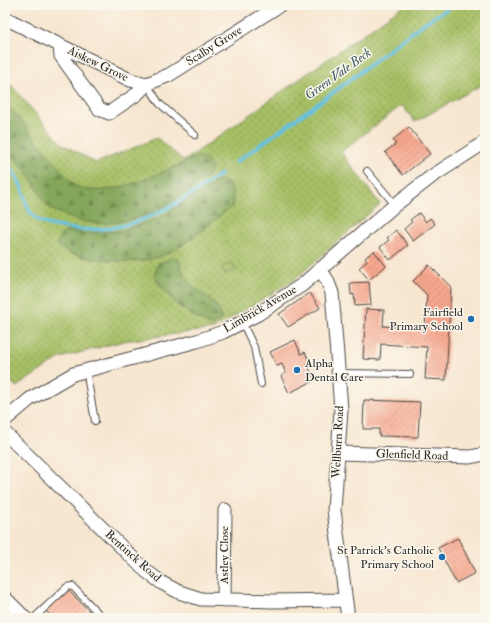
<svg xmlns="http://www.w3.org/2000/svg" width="490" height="623" viewBox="0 0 490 623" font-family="'IM FELL Double Pica',serif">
<defs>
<pattern id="grass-dots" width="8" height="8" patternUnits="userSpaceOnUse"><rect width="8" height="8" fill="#a6bf65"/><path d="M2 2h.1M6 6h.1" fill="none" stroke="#879b53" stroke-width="1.8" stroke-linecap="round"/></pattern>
<pattern id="forest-firs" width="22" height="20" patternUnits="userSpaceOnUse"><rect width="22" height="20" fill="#84a65a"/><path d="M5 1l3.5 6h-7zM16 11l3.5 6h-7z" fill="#6c874b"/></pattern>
<pattern id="park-crowns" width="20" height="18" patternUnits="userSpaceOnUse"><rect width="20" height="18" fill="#a6bf65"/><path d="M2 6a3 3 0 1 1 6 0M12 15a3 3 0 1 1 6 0" fill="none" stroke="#879b53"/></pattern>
<pattern id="building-hatch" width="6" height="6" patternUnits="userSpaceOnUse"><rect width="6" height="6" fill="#f8a88e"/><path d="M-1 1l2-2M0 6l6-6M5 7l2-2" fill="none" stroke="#c98974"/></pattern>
</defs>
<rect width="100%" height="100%" fill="#fbf7ec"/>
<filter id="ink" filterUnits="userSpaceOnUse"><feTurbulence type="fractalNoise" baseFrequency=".025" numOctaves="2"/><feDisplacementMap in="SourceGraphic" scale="8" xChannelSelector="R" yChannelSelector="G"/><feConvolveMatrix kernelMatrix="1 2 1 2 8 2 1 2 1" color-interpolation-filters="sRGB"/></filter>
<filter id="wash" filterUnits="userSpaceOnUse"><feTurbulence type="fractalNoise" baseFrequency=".012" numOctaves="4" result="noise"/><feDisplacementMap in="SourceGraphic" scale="16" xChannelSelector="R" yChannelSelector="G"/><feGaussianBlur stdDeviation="0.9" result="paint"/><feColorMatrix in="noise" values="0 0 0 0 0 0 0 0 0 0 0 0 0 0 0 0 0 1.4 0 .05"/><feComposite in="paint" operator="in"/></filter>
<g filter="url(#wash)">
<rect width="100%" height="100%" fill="#f7e6d0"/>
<path fill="url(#grass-dots)" stroke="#687548" d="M404 5H485V83L415 122 402 105 341 152 380 204 293 281 213 329 124 341 60 358 16 387 5 375V78L61 143 96 163 157 138 184 161Z"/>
<path fill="url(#forest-firs)" stroke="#586842" d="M5 103C26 124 43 150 64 173 67 177 72 183 76 186 107 202 168 169 198 156L206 159 212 169C207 179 197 184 188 191 149 220 101 236 55 211 41 204 38 187 29 175 22 166 13 156 5 148Z
M219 180 229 183 233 192V206C207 224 182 252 151 259 134 263 115 261 99 259 85 258 66 254 56 244L61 235 67 231 85 233 119 231 157 219Z
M172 257 179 260C181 268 184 276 190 283 200 295 222 302 221 320L211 325C188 316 166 297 154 276L158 264Z"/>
<path fill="url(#park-crowns)" stroke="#687548" d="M233 263 236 270 224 274 221 267Z"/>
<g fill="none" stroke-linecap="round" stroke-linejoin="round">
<path stroke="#62c1e0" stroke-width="3.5" d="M5 159C11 168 18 178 22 188 26 199 26 210 35 218 44 225 56 226 67 228 129 237 172 208 221 174
M236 162 338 89 424 23 454 5"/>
</g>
<g id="blocks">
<path fill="url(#building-hatch)" d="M409 127 430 154 403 175 385 152 396 144 393 140Z
M419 213 426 222 430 218 435 224 413 241 404 229 412 222 410 220Z
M396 230 408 245 390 260 380 247 389 240 387 238Z
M374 251 386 266 369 280 359 268 367 261 365 258Z
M429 265 451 287 446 380 425 379 427 347 381 344 380 360 363 359 366 309 384 310 383 326 425 329 427 295 413 281Z
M369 282 371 305 355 306 354 294 351 295 350 283Z
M310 293 320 308 288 327 279 314Z
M295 340 301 354 305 352 310 363 307 364 315 380 289 393 281 376 286 373 282 364 277 366 270 352Z
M364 400 420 402 418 437 379 436V429H363Z
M458 538 475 573 456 583 438 548Z
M68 590 96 618H53L46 611Z
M485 613V618H466V616Z"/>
</g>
</g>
<g filter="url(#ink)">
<use href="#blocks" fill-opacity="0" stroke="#4a4744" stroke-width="1"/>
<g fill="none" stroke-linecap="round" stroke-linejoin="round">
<g stroke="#4a4744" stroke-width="8">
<path id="service" d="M147 84 159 103 195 135
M367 171 395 205
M242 322 254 347 261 384
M86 370 95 421
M338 373 410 374
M34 618 67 587 72 586 103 618"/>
</g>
<g stroke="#4a4744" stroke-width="15">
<path id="minor" d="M5 18 130 80 147 84
M60 46 61 56 99 109 109 113 137 94 147 84 169 75 280 5
M320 269 327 280 332 293 337 355 341 410 334 510 348 618
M5 420 30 399 73 374 197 341 223 332 258 314 302 285 395 205 431 177 485 142
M5 433 146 571 162 583 179 592 201 599 273 601 344 600
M338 453 470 457 485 454
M5 598 25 618
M224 600 225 510"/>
</g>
<use href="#service" stroke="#fff" stroke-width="6"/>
<use href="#minor" stroke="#fff" stroke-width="13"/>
</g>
</g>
<g fill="#1f6fb2" stroke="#fbf7ec" stroke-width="1.5">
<circle cx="471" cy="319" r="4"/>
<circle cx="297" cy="370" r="4"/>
<circle cx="442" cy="557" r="4"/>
</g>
<g text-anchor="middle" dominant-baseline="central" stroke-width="3" stroke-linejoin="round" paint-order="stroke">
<g font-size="12" fill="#2b2b2b" stroke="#fbf7ec">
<text transform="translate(214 46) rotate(-32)">Scalby Grove</text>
<text transform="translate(98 64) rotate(26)">Aiskew Grove</text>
<text transform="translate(260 309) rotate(-30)">Limbrick Avenue</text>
<text transform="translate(338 442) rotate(-87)">Wellburn Road</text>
<text transform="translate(412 455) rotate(2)">Glenfield Road</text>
<text transform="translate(224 555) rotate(-90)">Astley Close</text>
<text transform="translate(133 556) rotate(42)">Bentinck Road</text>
</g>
<g font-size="12" fill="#2b2b2b" stroke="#fbf7ec" text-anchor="end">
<text x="463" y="312">Fairfield<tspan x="463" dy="14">Primary School</tspan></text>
<text x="305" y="363" text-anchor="start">Alpha<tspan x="305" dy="14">Dental Care</tspan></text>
<text x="434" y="550">St Patrick's Catholic<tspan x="434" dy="14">Primary School</tspan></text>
</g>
<g font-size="13" font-style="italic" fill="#3c5861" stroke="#fbf7ec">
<text transform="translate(338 74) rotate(-36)">Green Vale Beck</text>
</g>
</g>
<rect width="490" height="623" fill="none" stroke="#fbf7ec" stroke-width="20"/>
</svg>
